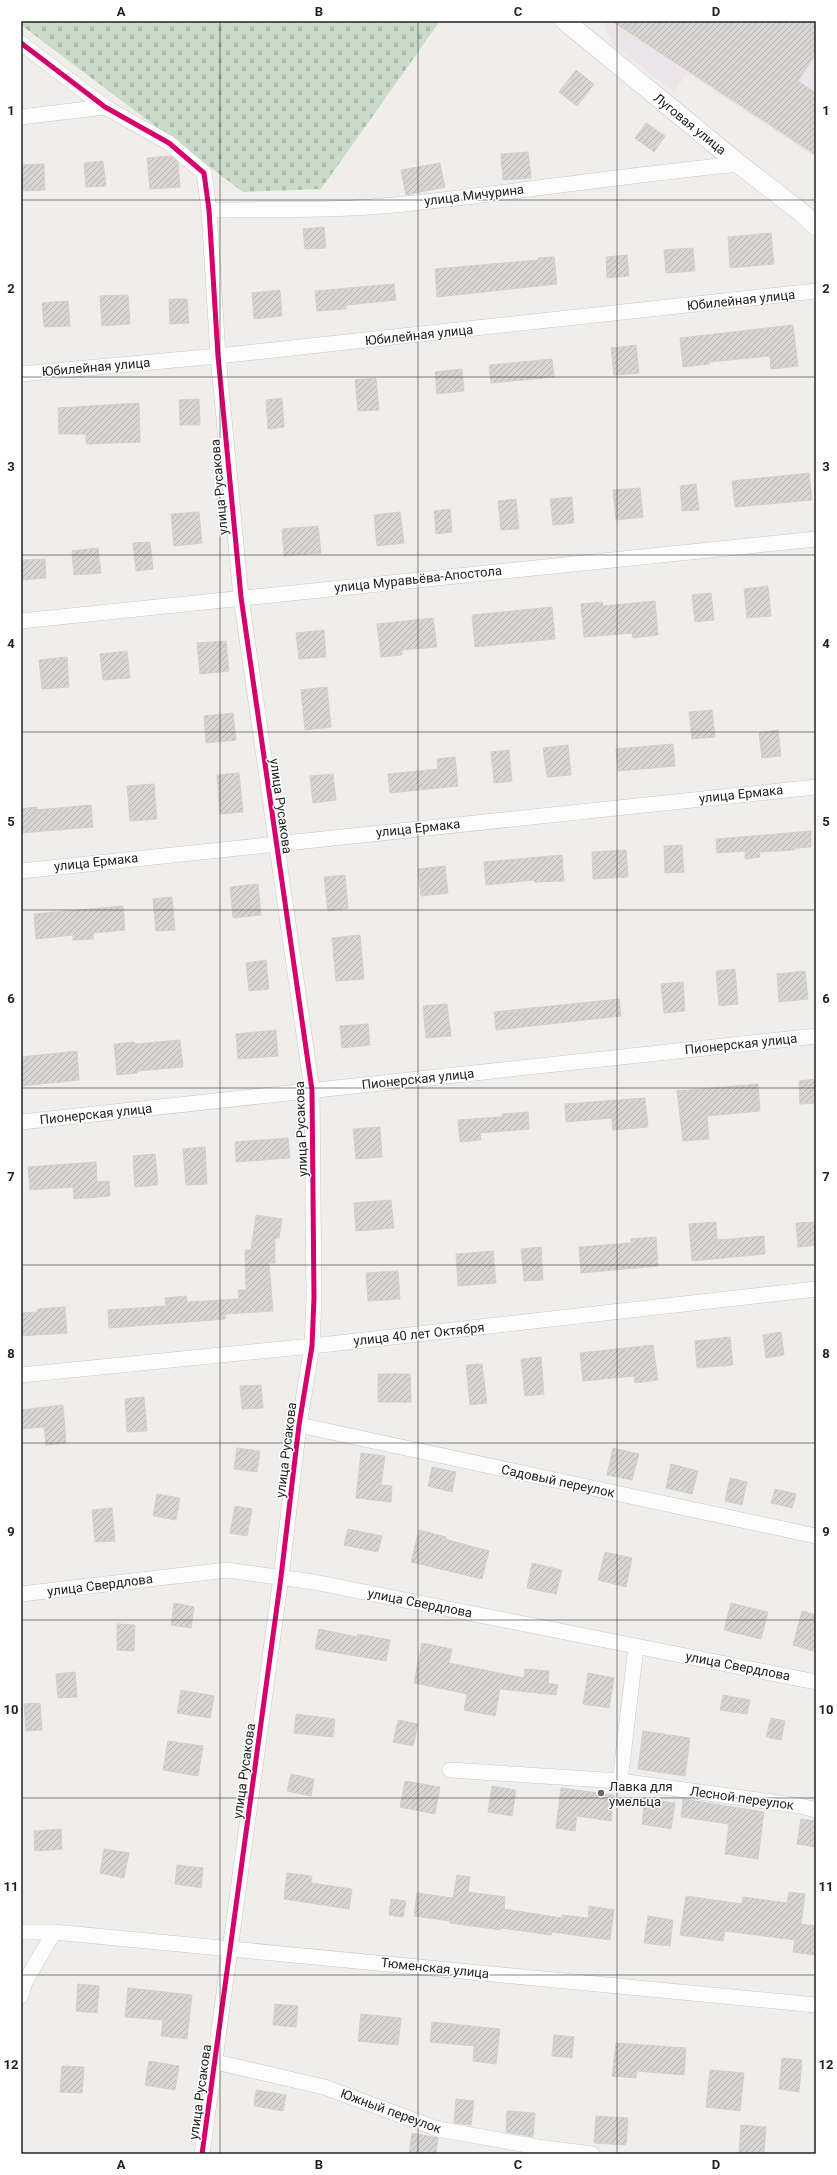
<svg xmlns="http://www.w3.org/2000/svg" width="837" height="2175" viewBox="0 0 837 2175" font-family="Roboto,sans-serif">
<defs>
<pattern id="cemetery-stones" width="16" height="16" patternUnits="userSpaceOnUse"><rect width="16" height="16" fill="#cadbca"/><path d="M2 7V4a2 2 0 0 1 4 0v3zM10 15v-3a2 2 0 0 1 4 0v3z" fill="#adbcad"/></pattern>
<pattern id="building-hatch" width="6" height="6" patternUnits="userSpaceOnUse"><rect width="6" height="6" fill="#d7d4d2"/><path d="M-1 1l2-2M0 6l6-6M5 7l2-2" fill="none" stroke="#b8b6b4"/></pattern>
</defs>
<rect width="100%" height="100%" fill="#f0eeeb"/>
<path fill="#ede4e9" d="M602 21H816V158L687 73 674 92 613 45Z"/>
<path fill="url(#cemetery-stones)" d="M21 21H440L321 189 243 192 21 25Z"/>
<path fill="url(#building-hatch)" stroke="#d3d0cc" d="M612 21H816V53L798 81 816 93V155Z
M576 70 594 84 577 106 559 92Z
M646 123 665 136 654 152 635 138Z
M528 152 531 178 503 180 501 154Z
M171 156 178 162 180 187 150 189 147 158Z
M103 161 106 186 86 187 84 163Z
M440 163 445 187 406 195 401 170Z
M44 164 45 190 21 191V165Z
M324 227 326 248 305 249 303 229Z
M771 233 774 264 730 268 728 237Z
M693 248 695 271 666 273 664 250Z
M627 255 629 276 607 278 606 257Z
M554 257 557 284 437 297 435 269 538 260V258Z
M394 284 396 300 346 305V309L317 311 315 291Z
M280 290 282 316 254 319 252 293Z
M128 295 130 324 102 326 100 296Z
M169 299H187L189 323 170 324Z
M68 301 70 326 44 327 42 303Z
M793 325 798 366 771 369 770 356 709 362V364L683 367 680 338Z
M636 345 639 373 614 375 611 348Z
M552 359 554 377 491 383 489 365Z
M462 369 464 391 437 394 435 372Z
M376 378 379 410 358 411 355 380Z
M282 398 284 427 268 429 266 400Z
M199 399 200 425H180L179 400Z
M139 403 140 442 86 444V434H59L58 408Z
M809 473 812 500 735 507 732 481Z
M696 484 699 510 682 511 680 486Z
M640 488 643 517 616 520 613 490Z
M572 497 574 523 553 525 550 499Z
M516 499 519 529 501 530 498 501Z
M450 509 452 532 436 534 434 511Z
M199 512 202 543 174 546 171 514Z
M400 512 404 543 377 546 374 515Z
M318 526 321 553 284 556 282 529Z
M150 542 153 569 136 571 133 543Z
M98 548 101 573 74 575 72 551Z
M45 559 46 578 21 580V560Z
M768 586 771 616 747 618 744 589Z
M711 593 714 620 695 622 692 595Z
M655 601 658 635 633 638 632 633 584 637 581 604 602 602 603 606Z
M552 607 555 639 475 647 472 615Z
M433 618 437 647 402 650V655L381 657 377 624Z
M324 630 326 657 299 659 296 633Z
M226 641 229 671 200 674 197 643Z
M127 651 130 678 103 680 100 654Z
M67 657 69 687 42 689 39 660Z
M327 687 331 727 305 730 301 690Z
M712 710 715 737 692 739 689 712Z
M233 713 236 740 206 743 204 716Z
M778 730 781 756 762 758 759 733Z
M673 744 675 766 618 771 616 749Z
M568 745 571 775 547 777 543 748Z
M509 750 512 781 494 783 491 752Z
M455 757 458 786 390 793 388 774 438 769 437 759Z
M239 773 243 812 220 814 217 775Z
M333 774 336 800 313 803 310 776Z
M154 784 157 819 130 821 127 786Z
M91 805 93 827 21 833V809L37 807V810Z
M811 831V847L794 848 795 850 759 852 760 857 745 859V851L717 853 716 839Z
M682 845 684 872 665 873 664 846Z
M626 850 628 877 593 879 592 852Z
M562 855 564 881 534 882V880L486 885 484 862Z
M445 866 448 893 421 896 418 869Z
M345 875 348 908 328 911 324 877Z
M258 884 261 915 233 918 230 887Z
M172 897 175 930 156 931 153 899Z
M123 906 125 930 93 933V939L73 940V935L36 939 34 914Z
M360 935 364 979 336 981 332 938Z
M266 960 269 989 249 991 246 963Z
M735 969 738 1004 719 1006 716 971Z
M805 971 808 999 779 1002 777 974Z
M683 982 685 1011 664 1013 661 984Z
M619 999 621 1016 496 1030 494 1012Z
M447 1004 451 1036 426 1038 423 1006Z
M368 1024 370 1045 342 1048 340 1026Z
M276 1030 278 1056 238 1059 236 1034Z
M180 1040 183 1067 137 1071V1073L117 1075 114 1044 134 1042 135 1044Z
M77 1051 79 1080 21 1086V1057Z
M816 1079V1103L800 1104 799 1081Z
M758 1084 760 1111 707 1116 709 1139 683 1141 677 1091Z
M645 1098 648 1127 613 1130 612 1118 566 1122 565 1104Z
M528 1112 529 1129 480 1133 481 1140 460 1142 458 1120 502 1117V1114Z
M380 1127 382 1157 356 1159 353 1129Z
M288 1138 290 1158 236 1162 235 1142Z
M205 1147 207 1184 186 1185 183 1149Z
M155 1154 158 1185 135 1187 133 1156Z
M96 1162 97 1182 109 1181 110 1196 74 1199 73 1187 30 1190 28 1167Z
M391 1200 394 1228 356 1231 354 1203Z
M256 1215 282 1219 279 1238H275V1263H269L273 1311 225 1314V1319L109 1328 108 1310 166 1306 165 1298 186 1296 187 1302 239 1299 238 1290H246L245 1250H251Z
M716 1222 717 1240 764 1236 765 1254 692 1261 689 1224Z
M816 1222V1245L798 1247 796 1223Z
M656 1237 658 1266 581 1273 579 1247 631 1243V1239Z
M541 1247 543 1280 524 1281 521 1249Z
M493 1251 496 1283 458 1286 456 1254Z
M398 1271 400 1299 368 1301 366 1273Z
M65 1307 67 1333 21 1336V1313L38 1312 37 1309Z
M781 1332 784 1355 766 1358 763 1335Z
M730 1337 733 1365 697 1368 695 1341Z
M653 1345 658 1380 635 1383 634 1376 583 1381 580 1353Z
M541 1357 544 1394 525 1396 521 1359Z
M482 1364 487 1403 470 1405 466 1365Z
M378 1374H410L411 1402H378Z
M261 1385 263 1408 242 1409 240 1386Z
M144 1397 147 1431 127 1432 125 1399Z
M63 1405 66 1443 46 1445 44 1427 21 1429V1410Z
M237 1448 260 1451 257 1472 234 1469Z
M613 1448 639 1454 632 1480 607 1475Z
M361 1453 385 1456 381 1485 392 1486 391 1502 356 1498Z
M671 1464 698 1471 692 1494 666 1488Z
M432 1467 456 1472 452 1492 428 1486Z
M730 1478 747 1482 742 1505 725 1501Z
M775 1489 796 1494 792 1508 771 1503Z
M157 1494 180 1498 176 1520 153 1516Z
M235 1506 252 1509 247 1536 230 1533Z
M112 1508 115 1541 95 1542 92 1510Z
M348 1529 382 1536 378 1552 344 1545Z
M419 1530 446 1537 445 1539 489 1551 482 1579 411 1562Z
M605 1552 632 1558 626 1587 598 1580Z
M532 1563 562 1570 556 1594 527 1588Z
M174 1603 194 1607 191 1628 171 1625Z
M731 1603 768 1612 761 1639 724 1630Z
M802 1611 816 1615V1652L793 1645Z
M117 1624 135 1625 134 1651 117 1650Z
M319 1629 357 1637 358 1634 390 1640 386 1661 315 1649Z
M422 1643 452 1649 449 1663 524 1678 525 1669 549 1671 548 1683 558 1685 556 1695 500 1689 495 1716 464 1710 467 1694 414 1683Z
M75 1672 77 1697 58 1698 56 1674Z
M588 1673 614 1678 609 1708 583 1704Z
M181 1690 214 1696 210 1718 177 1713Z
M723 1695 750 1700 747 1714 720 1710Z
M40 1703 42 1730 26 1731 24 1704Z
M296 1714 335 1719 333 1737 294 1733Z
M771 1718 785 1721 781 1740 766 1737Z
M398 1720 418 1724 413 1746 393 1742Z
M643 1731 690 1738 685 1776 638 1769Z
M168 1741 203 1746 198 1776 163 1770Z
M291 1774 314 1779 311 1796 287 1791Z
M405 1781 440 1787 435 1814 400 1807Z
M492 1786 516 1790 512 1816 488 1812Z
M561 1788 614 1795 611 1821 577 1816 575 1831 556 1828Z
M645 1799 675 1803 671 1829 642 1824Z
M683 1799 764 1812 758 1859 725 1854 729 1824 681 1817Z
M801 1819 816 1821V1847L797 1844Z
M61 1829 62 1849 35 1851 34 1831Z
M104 1849 129 1853 124 1878 100 1873Z
M177 1865 203 1868 201 1888 175 1884Z
M287 1873 312 1876 311 1883 352 1889 349 1909 284 1899Z
M457 1875 470 1877 468 1892 505 1897 504 1909 562 1918V1915L588 1918 589 1906 614 1910 610 1940 574 1935 552 1932 551 1935 501 1928V1930L464 1925 450 1923V1921L414 1916 417 1893 453 1898Z
M789 1892 805 1894 801 1924 816 1926V1955L793 1952 795 1940 725 1931 723 1941 680 1935 686 1896 742 1904 743 1897 787 1903Z
M391 1899 406 1901 403 1917 389 1915Z
M648 1916 673 1920 670 1946 644 1943Z
M78 1984 99 1986 97 2013 76 2011Z
M128 1988 192 1995 187 2039 161 2036 163 2020 125 2017Z
M275 2004 298 2006 296 2027 273 2025Z
M361 2014 401 2018 398 2045 358 2041Z
M432 2022 500 2029 496 2064 473 2061 474 2046 430 2042Z
M554 2035 574 2037 572 2058 552 2056Z
M616 2043 686 2048 684 2075 637 2071 636 2078 612 2076Z
M782 2058 802 2060 799 2092 779 2089Z
M149 2061 179 2066 175 2090 145 2085Z
M62 2066 84 2067 82 2093 60 2092Z
M710 2070 744 2073 740 2111 706 2107Z
M256 2090 286 2095 283 2111 254 2106Z
M456 2099 474 2101 471 2125 454 2123Z
M507 2111 535 2113 533 2137 506 2132Z
M596 2116 628 2118 626 2145 594 2143Z
M741 2125 766 2127 764 2154H739Z
M412 2133 438 2138 436 2154H409Z"/>
<g fill="none" stroke-linecap="round" stroke-linejoin="round">
<g stroke="#c9c8c7" stroke-width="16">
<path id="minor" d="M21 43 105 107 169 143 204 173 209 210 218 356 241 597 312 1090 314 1298 312 1346 299 1425 281 1577 202 2154
M21 117 105 107
M209 210C274 209 340 211 405 204 516 192 627 175 739 164
M21 374 218 356 816 291
M21 621 816 539
M21 871 816 787
M21 1122 816 1036
M21 1375 312 1346 816 1289
M299 1425 816 1536
M21 1594 227 1570 314 1582 816 1682
M450 1770 620 1781 801 1806 816 1810
M620 1781 636 1647
M21 1932H54
M21 1996 25 1982 54 1932 816 2005
M216 2062 324 2087 438 2129 538 2147 592 2154"/>
</g>
<g stroke="#c9c8c7" stroke-width="20">
<path id="tertiary" d="M565 21 739 164 802 213 816 226"/>
</g>
<use href="#minor" stroke="#fdfcfc" stroke-width="15"/>
<use href="#tertiary" stroke="#fdfcfc" stroke-width="19"/>
<g stroke="#fff" stroke-width="8">
<path id="cycleway" d="M21 43 105 107 169 143 204 173 209 210 218 356 241 597 312 1090 314 1298 312 1346 299 1425 281 1577 202 2154"/>
</g>
<use href="#cycleway" stroke="#d6006c" stroke-width="5"/>
</g>
<path fill="none" stroke="#222" stroke-width="1" stroke-opacity="0.55" d="M220 21V2154M418 21V2154M617 21V2154M21 200H816M21 377H816M21 555H816M21 732H816M21 910H816M21 1088H816M21 1265H816M21 1443H816M21 1620H816M21 1798H816M21 1975H816"/>
<circle fill="#6a6968" stroke="#fff" stroke-width="1.5" cx="601" cy="1793" r="4"/>
<g text-anchor="middle" dominant-baseline="central" stroke-width="3" stroke-linejoin="round" paint-order="stroke">
<g font-size="13" fill="#222" stroke="#fff">
<text transform="translate(690 124) rotate(39)">Луговая улица</text>
<text transform="translate(474 195) rotate(-7)">улица Мичурина</text>
<text transform="translate(741 300) rotate(-6)">Юбилейная улица</text>
<text transform="translate(419 335) rotate(-6)">Юбилейная улица</text>
<text transform="translate(96 367) rotate(-5)">Юбилейная улица</text>
<text transform="translate(219 487) rotate(-95)">улица Русакова</text>
<text transform="translate(418 579) rotate(-6)">улица Муравьёва-Апостола</text>
<text transform="translate(741 794) rotate(-6)">улица Ермака</text>
<text transform="translate(281 806) rotate(82)">улица Русакова</text>
<text transform="translate(418 828) rotate(-6)">улица Ермака</text>
<text transform="translate(96 862) rotate(-6)">улица Ермака</text>
<text transform="translate(741 1044) rotate(-6)">Пионерская улица</text>
<text transform="translate(418 1079) rotate(-6)">Пионерская улица</text>
<text transform="translate(96 1114) rotate(-6)">Пионерская улица</text>
<text transform="translate(301 1129) rotate(-92)">улица Русакова</text>
<text transform="translate(419 1334) rotate(-6)">улица 40 лет Октября</text>
<text transform="translate(286 1450) rotate(-83)">улица Русакова</text>
<text transform="translate(558 1481) rotate(12)">Садовый переулок</text>
<text transform="translate(100 1585) rotate(-7)">улица Свердлова</text>
<text transform="translate(420 1603) rotate(11)">улица Свердлова</text>
<text transform="translate(738 1666) rotate(11)">улица Свердлова</text>
<text transform="translate(244 1771) rotate(-82)">улица Русакова</text>
<text transform="translate(742 1798) rotate(8)">Лесной переулок</text>
<text transform="translate(435 1968) rotate(6)">Тюменская улица</text>
<text transform="translate(200 2092) rotate(-82)">улица Русакова</text>
<text transform="translate(391 2111) rotate(20)">Южный переулок</text>
</g>
<g font-size="13" fill="#222" stroke="#fff" text-anchor="start">
<text x="609" y="1786">Лавка для<tspan x="609" dy="15">умельца</tspan></text>
</g>
</g>
<rect width="837" height="2175" fill="none" stroke="#ffffff" stroke-width="44"/>
<rect x="22" y="22" width="793" height="2131" fill="none" stroke="#222" stroke-width="1.5"/>
<g font-size="13" text-anchor="middle" font-weight="bold" fill="#222">
<text x="121" y="16">A</text>
<text x="319" y="16">B</text>
<text x="518" y="16">C</text>
<text x="716" y="16">D</text>
<text x="11" y="115">1</text>
<text x="826" y="115">1</text>
<text x="11" y="293">2</text>
<text x="826" y="293">2</text>
<text x="11" y="471">3</text>
<text x="826" y="471">3</text>
<text x="11" y="648">4</text>
<text x="826" y="648">4</text>
<text x="11" y="826">5</text>
<text x="826" y="826">5</text>
<text x="11" y="1003">6</text>
<text x="826" y="1003">6</text>
<text x="11" y="1181">7</text>
<text x="826" y="1181">7</text>
<text x="11" y="1358">8</text>
<text x="826" y="1358">8</text>
<text x="11" y="1536">9</text>
<text x="826" y="1536">9</text>
<text x="11" y="1714">10</text>
<text x="826" y="1714">10</text>
<text x="11" y="1891">11</text>
<text x="826" y="1891">11</text>
<text x="11" y="2069">12</text>
<text x="826" y="2069">12</text>
<text x="121" y="2169">A</text>
<text x="319" y="2169">B</text>
<text x="518" y="2169">C</text>
<text x="716" y="2169">D</text>
</g>
</svg>
